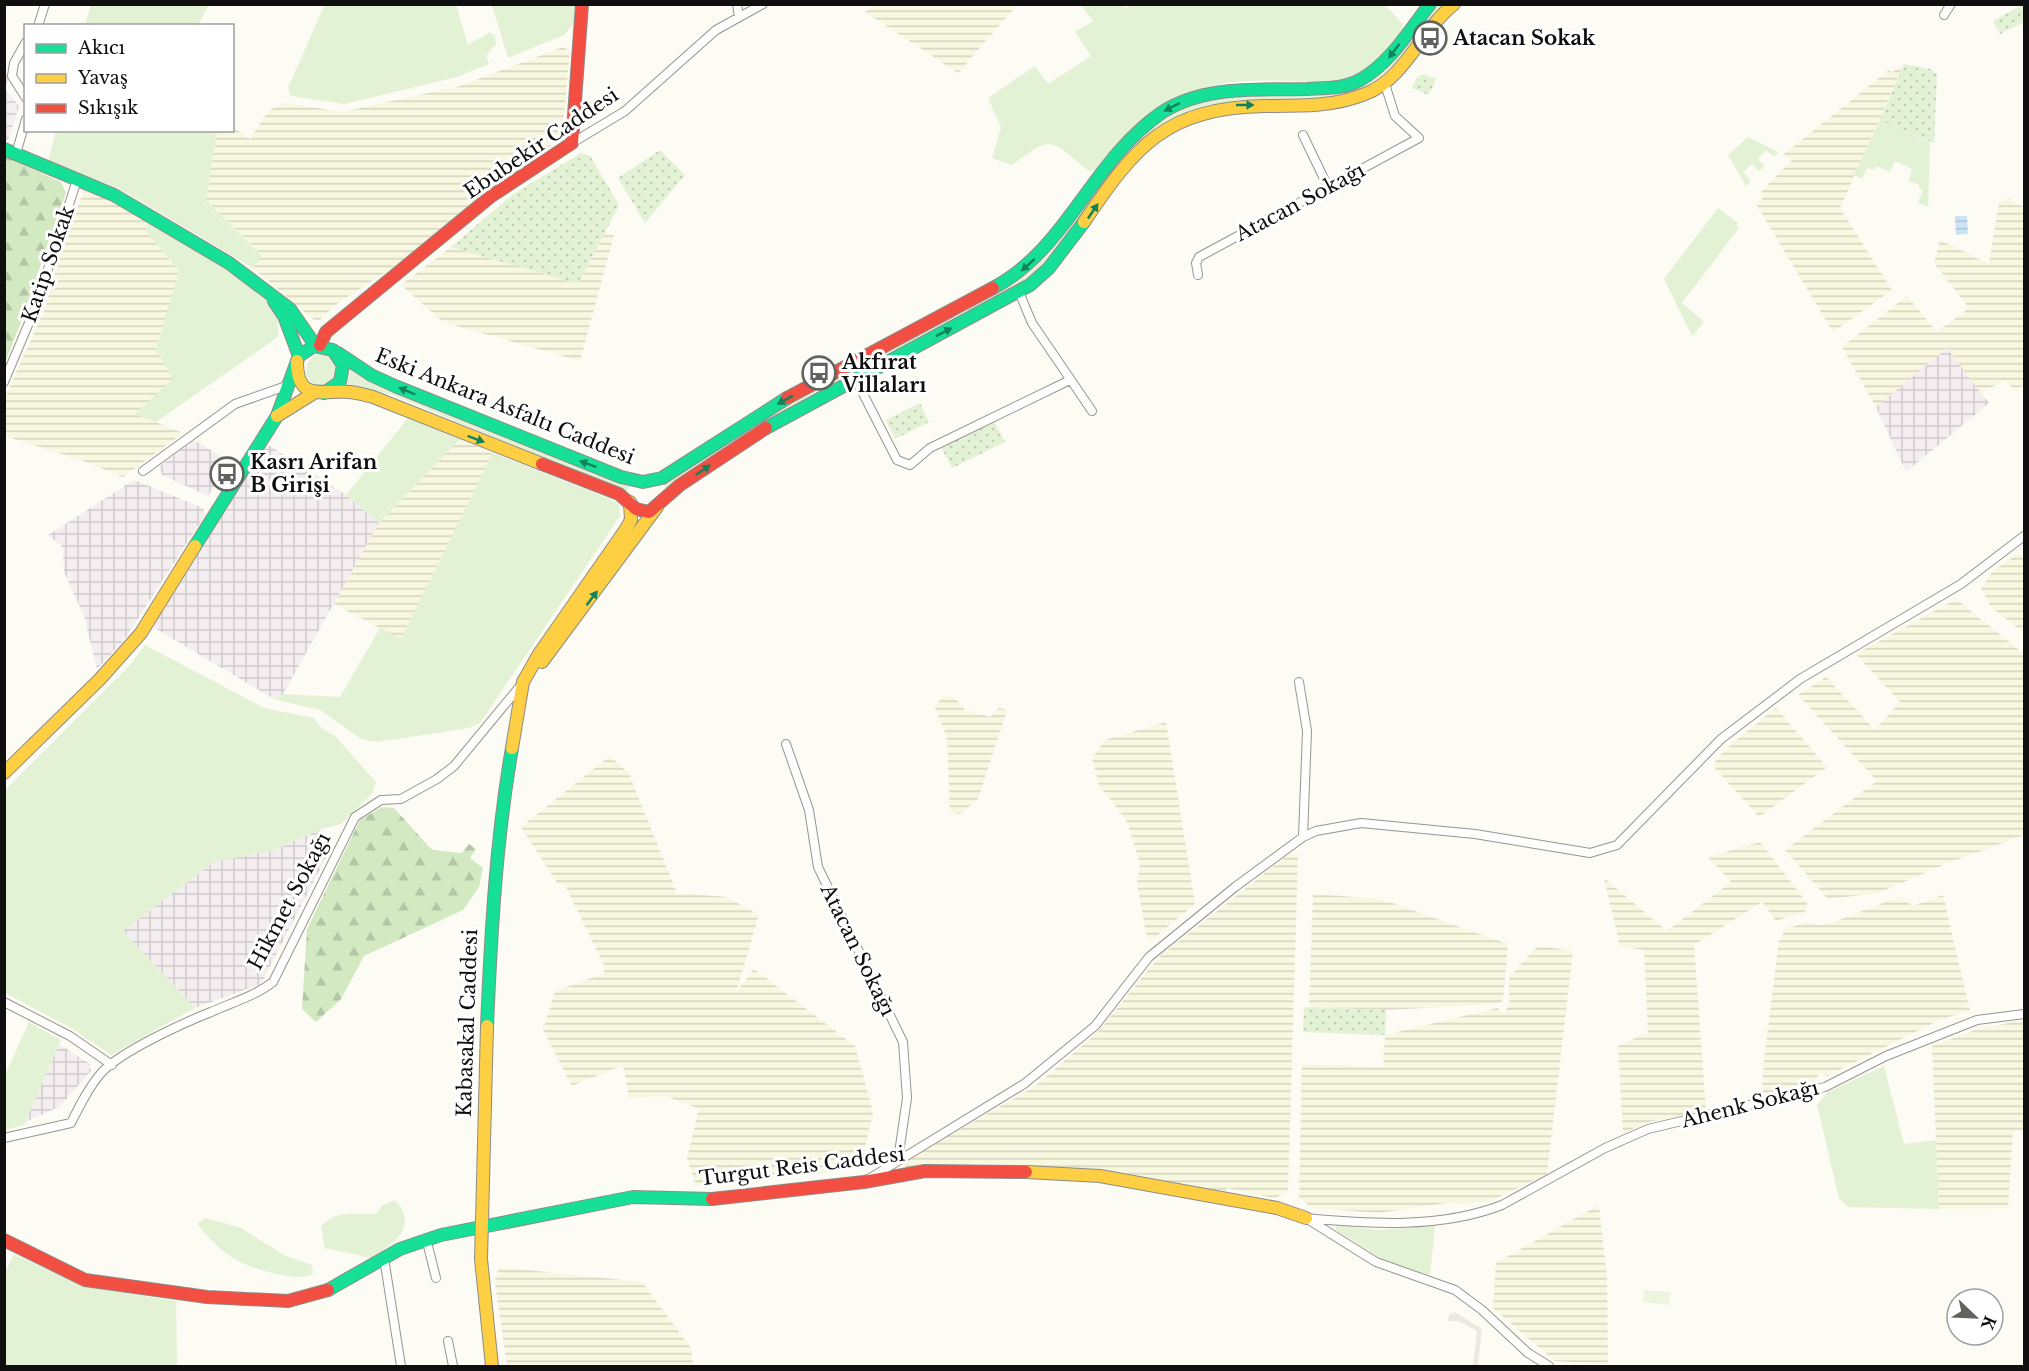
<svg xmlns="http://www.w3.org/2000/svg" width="2029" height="1371" viewBox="0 0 2029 1371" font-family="'Libre Baskerville',serif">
<defs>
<pattern id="industrial-grid" width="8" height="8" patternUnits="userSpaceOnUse" patternTransform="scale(1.5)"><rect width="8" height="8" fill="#f4eef0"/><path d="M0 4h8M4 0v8" fill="none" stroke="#d0cbcd"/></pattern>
<pattern id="farmland-rules" width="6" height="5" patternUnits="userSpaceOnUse" patternTransform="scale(1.5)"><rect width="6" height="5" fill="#f8f8e1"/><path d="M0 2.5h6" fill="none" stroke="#d3d3c0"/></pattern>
<pattern id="forest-firs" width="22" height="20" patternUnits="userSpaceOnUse" patternTransform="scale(1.5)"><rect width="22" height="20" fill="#d2e9c2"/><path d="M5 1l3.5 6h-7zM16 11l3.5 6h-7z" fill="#b3c7a6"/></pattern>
<pattern id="garden-dots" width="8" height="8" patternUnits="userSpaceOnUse" patternTransform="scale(1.5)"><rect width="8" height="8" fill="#e3f1d5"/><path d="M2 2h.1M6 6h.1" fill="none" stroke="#c2cdb6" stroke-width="1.8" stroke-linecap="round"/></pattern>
<pattern id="water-rules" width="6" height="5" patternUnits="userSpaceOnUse" patternTransform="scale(1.5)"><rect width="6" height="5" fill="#cce2f5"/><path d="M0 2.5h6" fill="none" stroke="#aec1d1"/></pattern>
</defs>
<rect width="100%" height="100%" fill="#fcfbf4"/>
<path fill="url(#industrial-grid)" d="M4 72 9 77 5 89 19 106 8 141 5 140Z
M1947 348 1989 403 1906 472 1876 407Z
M194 440 229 461 208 496 162 475 160 466Z
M267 444 346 495 379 523 283 694 274 699 153 627Z
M134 480 203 508 205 515 124 640 97 669 84 616 64 572 63 547 48 535Z
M322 829 331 848 261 984 195 1008 123 931 214 861 271 851Z
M59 1044 90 1064 89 1068 92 1070 59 1107 25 1122Z"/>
<path fill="url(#farmland-rules)" d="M875 5V4L1017 5 958 73 865 12Z
M563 47 570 51 563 126 555 143 483 194 415 253 335 305 320 320H314L253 268 262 255 206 200 217 131 232 130 233 127 250 139 269 110 285 103 342 112 460 86Z
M1904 64 1840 208 1892 290 1833 332 1756 204 1763 198 1760 193 1792 160 1783 155 1889 70 1891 73Z
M84 191 112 201 148 223 146 231 179 271 156 350 174 379 135 414 183 433 123 477 78 459 5 436 4 400 46 306 65 237Z
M2009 199 2024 207V384L2016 392 2005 380 1981 393 1947 348 1876 407 1842 347 1907 296 1937 332 1969 308 1934 263 1940 240 1989 264 1999 202Z
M605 232 614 235 580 361 443 322 401 285 451 247 578 284Z
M460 439 493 453 401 639 334 604 379 523Z
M2019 553 2024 557V633L1991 607 1981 588 1993 571Z
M1956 599 2024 654V835L1948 863 1878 893 1828 899 1785 850 1877 781 1798 695 1826 677 1875 730 1900 702 1856 654Z
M942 696 954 697 965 710 990 717 999 708 1007 710 978 799 960 814 950 812 947 737 935 708Z
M1776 708 1827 767 1759 817 1714 767 1716 759 1734 742Z
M1166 722 1195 904 1153 939 1147 938 1137 884 1140 864 1130 831 1126 820 1099 785 1092 758 1105 740Z
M610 756 629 774 677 893 727 897 759 915 736 992 754 969 855 1046 873 1112 860 1169 696 1186 687 1158 699 1109 666 1096 629 1098 623 1065 572 1086 543 1030 555 991 603 974 605 967 565 885 558 884 521 827Z
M1760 842 1807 903 1806 911 1776 921 1762 902 1694 945 1706 1111 1649 1122 1623 1133 1618 1046 1648 1032 1644 950 1620 946 1604 878 1667 931 1731 882 1708 857Z
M1289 854H1298L1288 1192 1275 1198 1227 1188 1226 1192 1107 1170 975 1163 906 1168 903 1162 1034 1087 1096 1034 1159 957Z
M1313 894 1381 899 1508 944 1503 1000 1499 1004 1386 1010 1309 1007Z
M1943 895 1970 1011 1941 1019 1827 1076 1821 1072 1813 1082 1765 1098 1762 1088 1764 1060 1779 940 1786 929 1807 922 1819 925 1831 923 1899 897 1913 906Z
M1538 946 1573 951 1547 1174 1489 1202 1446 1203 1379 1213 1312 1208 1299 1197 1302 1064 1383 1067 1385 1035 1497 1008 1505 1013 1509 1003V977Z
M2024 1020V1130L2013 1132 2008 1208 1939 1209 1932 1046 1978 1029Z
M1599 1205 1607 1278 1608 1364 1555 1361 1493 1308 1496 1263Z
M499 1267 642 1282 691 1348 693 1366H507L495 1282Z"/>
<path fill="#e3f1d5" d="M325 4 456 5 468 45 490 32 495 36 496 44 486 56 489 64 457 77 344 104 291 96 288 88Z
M1131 4 1385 5 1403 24V29C1380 57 1373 71 1337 82 1299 83 1258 77 1221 84 1165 94 1127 127 1094 171H1089C1049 139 1054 134 1012 165L992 158 1001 127 988 98 1035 66 1048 84 1091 56 1075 32 1093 21 1081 5H1122L1125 8Z
M91 5V4L209 5 198 25H85Z
M492 5H575V22L564 35 508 58Z
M1438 5H1446L1400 62 1369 88 1330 99 1238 100 1205 106 1168 122 1062 246 1031 277 969 314 967 310C998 294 1029 277 1052 250 1096 199 1121 134 1188 107 1236 88 1303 92 1355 88 1405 66 1402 33 1438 5Z
M1880 120 1930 142 1928 207 1918 203 1923 190 1919 188V185L1909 181 1912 169 1895 161 1890 172 1876 166 1874 170 1867 168 1862 179 1854 175Z
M56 131H217L206 200 262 256 253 268 118 188 48 161Z
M1748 137 1778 152 1774 157 1766 150 1758 159 1765 166 1759 171 1752 164 1743 172 1751 181 1746 186 1728 155Z
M1718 208 1738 223 1736 226 1739 228 1682 303 1704 322 1692 336 1664 279Z
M148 223C181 243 251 275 271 306 278 316 279 326 278 337L156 422 135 414 173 379 156 350 179 271 146 231Z
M955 316 957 320 666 489 663 483 782 407Z
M306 370a16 16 0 1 1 32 0a16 16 0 1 1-32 0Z
M350 370 364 380 629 486 626 492 393 395 347 386Z
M408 418 460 439 379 523 346 495Z
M493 453 610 499 619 504 620 516 480 723 469 728 377 742 361 739 320 710 274 699 283 694 340 697 380 628 401 639Z
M145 645 264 708 314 718 321 728 335 736 376 782 372 794 341 824 322 829 271 851 214 862 123 931 195 1008 111 1055 73 1029 5 993V790L131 664Z
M29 1022 61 1040 24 1125 5 1130V1075Z
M1884 1066 1904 1144 1936 1140 1939 1209 1848 1207 1839 1198 1817 1105 1828 1092Z
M395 1200C420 1227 393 1244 371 1258L325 1248 321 1227C335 1209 355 1215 375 1214L383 1205Z
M205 1218 241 1228 284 1255 312 1265 313 1274C300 1279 291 1277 277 1274 238 1265 223 1255 197 1224Z
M1336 1225 1378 1230 1435 1226 1430 1275 1390 1264 1336 1230Z
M14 1254 81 1286 176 1301 177 1366H5V1272Z"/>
<path fill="url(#forest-firs)" d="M5 156 61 182 66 193C45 249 28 307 5 363Z
M382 807 394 808 432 850 462 853 469 844 476 849 470 858 483 868 479 887 463 910 364 956 341 999 316 1022 302 1009 307 929 360 820Z"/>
<path fill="url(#garden-dots)" d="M2024 4V22L2000 34 1993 21Z
M1904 64 1931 69 1937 75 1934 143 1880 120Z
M1424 74 1436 79 1429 95 1412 88 1417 77Z
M660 150 685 175 645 223 618 178Z
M581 153 590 156 619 205 578 284 451 247 512 195Z
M920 403 929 422 895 439 886 420Z
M993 419 1005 442 952 468 940 445Z
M1304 1007 1386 1010 1385 1035 1303 1032Z"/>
<path fill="#edf5df" d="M1644 1290 1670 1292 1669 1305 1643 1302Z"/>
<path fill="#eceae0" d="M1455 1312 1482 1329 1478 1364 1482 1366H1473L1477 1331 1458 1321H1448L1449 1315Z"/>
<path fill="url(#water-rules)" d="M1955 216H1967L1968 234 1956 235Z"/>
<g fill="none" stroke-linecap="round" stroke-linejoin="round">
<g stroke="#969592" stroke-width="10">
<path id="street" d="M737 4 739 17
M1944 15 1951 4
M38 26 45 4
M26 42 14 63 12 76 26 98
M1303 135 1328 187
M572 143 625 111 716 30 763 4
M16 154 26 119
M1198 275 1196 263 1199 257 1419 138 1395 116 1385 84
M1019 292 1032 323 1092 411
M855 378 897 460 910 465 930 448 1070 380
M4 382 36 306 77 180
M143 471 235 404 289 385
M1299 682 1307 731 1303 837
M786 744 809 810 818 867 903 1042 907 1098 898 1160
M4 1002 70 1036 112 1065
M4 1138 71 1123C80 1105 89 1087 102 1072 122 1051 183 1023 211 1012 231 1003 255 996 273 982L355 817 381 800 401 799 437 779 454 766 521 685
M867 1180 1024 1084 1095 1026 1149 957 1235 887 1303 837 1316 831 1361 823 1475 834 1590 853 1617 845 1721 739 1800 679 1961 584 2024 536
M1306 1218C1371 1224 1440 1229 1502 1205L1605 1148 1648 1129 1825 1087 1886 1056 1977 1020 2024 1014
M1309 1220 1376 1262 1455 1290 1482 1310 1528 1353 1549 1366
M426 1238 436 1278
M384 1258 401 1366
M448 1341 453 1366"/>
</g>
<g stroke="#8c8c89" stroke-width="14">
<path id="fast" d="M4 149 114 195 229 263 290 309 315 345
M993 288C1068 248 1090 163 1161 113 1203 85 1259 90 1307 89 1325 88 1343 89 1360 80 1390 63 1409 31 1430 4
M274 301 284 316 299 356
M338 353 371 375 395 386 621 477 643 482 662 478 787 398
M766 428 1030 285 1049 268 1084 222
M195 546 277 416 299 356 314 346 333 350 343 365 340 382 324 393
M487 1026C491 933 496 840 512 748
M328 1290 400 1249 441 1235 633 1197 712 1199"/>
</g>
<g stroke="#8c8c89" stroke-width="14">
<path id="slow" d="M1084 222C1136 145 1166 108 1265 106 1299 106 1333 107 1365 94 1405 79 1421 30 1454 4
M297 361C297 402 321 390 350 392 358 393 366 395 373 397L542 464
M277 416 314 393
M542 662 657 507
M512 748 523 682 539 654 626 529 631 520 630 502
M4 773 100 679 141 633 195 546
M487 1026 481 1259 492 1366
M1026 1172 1100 1176 1277 1208 1306 1218"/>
</g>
<g stroke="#8c8c89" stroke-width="14">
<path id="jam" d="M320 345 326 332 490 197 572 143 582 4
M787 398 993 288
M542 464 619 494 636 509 649 512 680 485 766 428
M712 1199 864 1182 925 1171 1026 1172
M4 1240 85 1280 207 1297 288 1301 328 1290"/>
</g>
<use href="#street" stroke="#fffefd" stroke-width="8"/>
<use href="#fast" stroke="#16e098" stroke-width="12"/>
<use href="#slow" stroke="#ffcf43" stroke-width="12"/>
<use href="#jam" stroke="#f24e42" stroke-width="12"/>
</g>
<defs><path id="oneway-solid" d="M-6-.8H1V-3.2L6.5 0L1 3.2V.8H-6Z" transform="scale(1.5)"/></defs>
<g fill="#13825a">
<use href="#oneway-solid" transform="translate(1394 51) rotate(127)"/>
<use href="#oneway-solid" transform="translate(1245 105)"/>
<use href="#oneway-solid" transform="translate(1172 107) rotate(153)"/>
<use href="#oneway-solid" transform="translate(1093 211) rotate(-56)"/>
<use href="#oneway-solid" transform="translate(1028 265) rotate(138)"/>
<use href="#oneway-solid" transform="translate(944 332) rotate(-27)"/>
<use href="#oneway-solid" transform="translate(407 391) rotate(-157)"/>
<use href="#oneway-solid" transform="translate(785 400) rotate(151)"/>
<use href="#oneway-solid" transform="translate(476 439) rotate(21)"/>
<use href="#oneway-solid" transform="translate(588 464) rotate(-159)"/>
<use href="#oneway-solid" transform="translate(703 470) rotate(-34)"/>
<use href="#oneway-solid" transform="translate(592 598) rotate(-53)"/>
</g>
<defs>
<g id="bus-ring" transform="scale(1.725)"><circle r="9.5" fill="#fff" stroke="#62625f" stroke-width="1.5"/><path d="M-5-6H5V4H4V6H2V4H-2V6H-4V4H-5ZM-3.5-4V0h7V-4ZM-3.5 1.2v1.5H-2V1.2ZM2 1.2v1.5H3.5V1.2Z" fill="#62625f"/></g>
</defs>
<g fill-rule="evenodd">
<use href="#bus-ring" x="1430" y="38"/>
<use href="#bus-ring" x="819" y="373"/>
<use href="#bus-ring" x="227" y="474"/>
</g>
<g text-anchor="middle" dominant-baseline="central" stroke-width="6" stroke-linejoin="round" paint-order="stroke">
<g font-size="20" font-weight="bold" fill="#0f0f0f" stroke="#fff" text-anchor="start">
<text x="1453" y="38">Atacan Sokak</text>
<text x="842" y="362">Akfırat<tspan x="842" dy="23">Villaları</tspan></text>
<text x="250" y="462">Kasrı Arifan<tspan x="250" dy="23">B Girişi</tspan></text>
</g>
<g font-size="20" fill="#0f0f0f" stroke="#fff">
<text transform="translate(541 143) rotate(-34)">Ebubekir Caddesi</text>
<text transform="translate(1300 202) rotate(-28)">Atacan Sokağı</text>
<text transform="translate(48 264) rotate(-71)">Katip Sokak</text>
<text transform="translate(505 406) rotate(22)">Eski Ankara Asfaltı Caddesi</text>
<text transform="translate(289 901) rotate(-62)">Hikmet Sokağı</text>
<text transform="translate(858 950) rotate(64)">Atacan Sokağı</text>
<text transform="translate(467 1023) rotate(-88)">Kabasakal Caddesi</text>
<text transform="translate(1750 1104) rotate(-14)">Ahenk Sokağı</text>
<text transform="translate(802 1166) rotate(-7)">Turgut Reis Caddesi</text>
</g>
</g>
<rect width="2029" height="1371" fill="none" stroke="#0f0f0f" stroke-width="12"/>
<rect x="24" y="24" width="210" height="108" fill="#ffffff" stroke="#9f9f9f" stroke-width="1.5"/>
<rect x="36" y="44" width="30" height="9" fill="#16e098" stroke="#9f9f9f" stroke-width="1.5"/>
<text x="78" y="54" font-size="18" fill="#0f0f0f">Akıcı</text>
<rect x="36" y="74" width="30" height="9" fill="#ffcf43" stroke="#9f9f9f" stroke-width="1.5"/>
<text x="78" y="84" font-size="18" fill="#0f0f0f">Yavaş</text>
<rect x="36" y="104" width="30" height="9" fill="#f24e42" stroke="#9f9f9f" stroke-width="1.5"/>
<text x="78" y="114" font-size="18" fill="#0f0f0f">Sıkışık</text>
<g transform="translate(1975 1317) rotate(113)"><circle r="28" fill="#ffffff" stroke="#9f9f9f" stroke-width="1.5"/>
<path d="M0-4.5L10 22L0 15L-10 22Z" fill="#62625f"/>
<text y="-9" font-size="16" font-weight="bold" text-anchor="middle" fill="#0f0f0f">K</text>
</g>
</svg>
